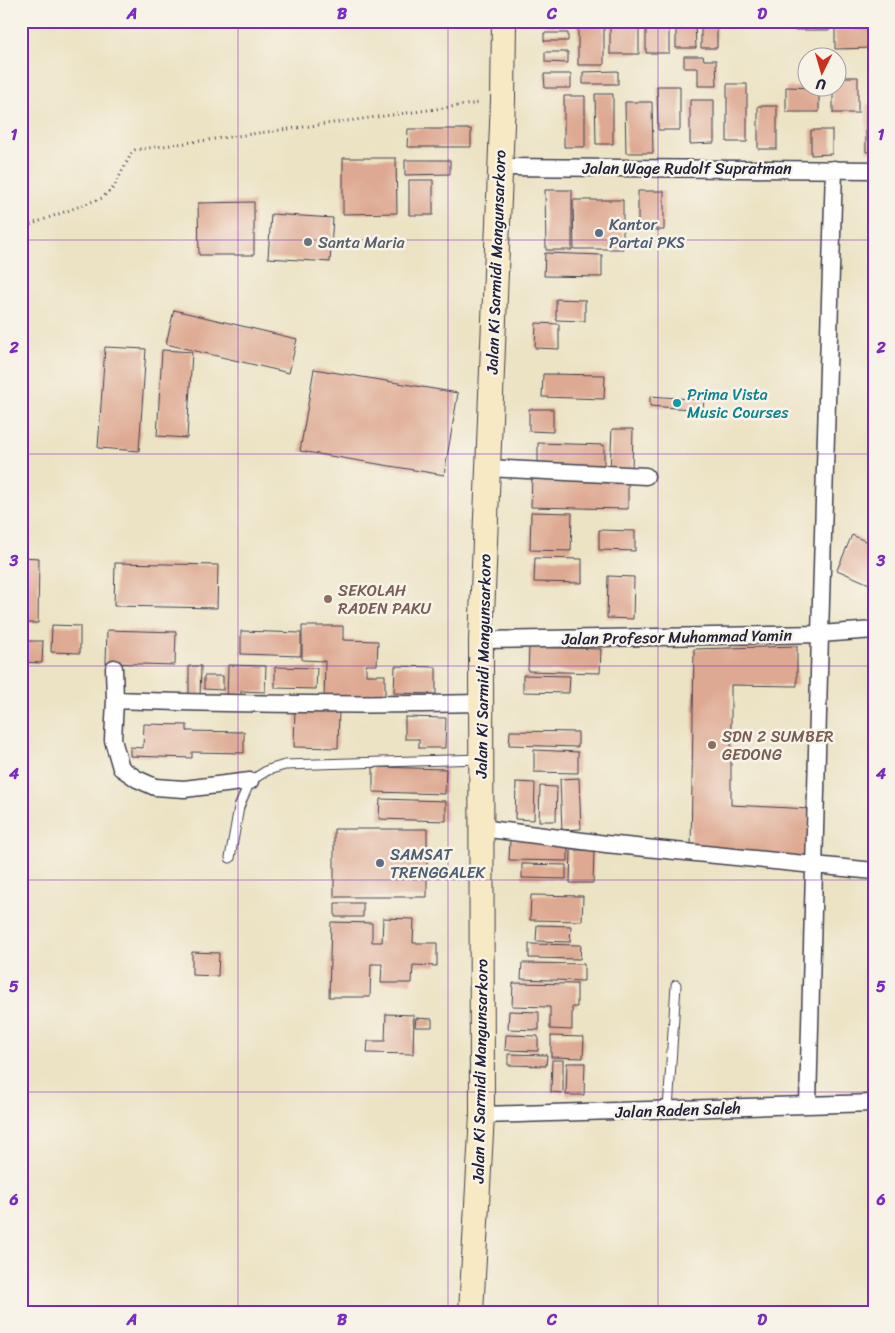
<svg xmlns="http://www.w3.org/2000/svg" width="895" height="1333" viewBox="0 0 895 1333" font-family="Sriracha,sans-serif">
<rect width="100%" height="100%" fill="#f7f3e8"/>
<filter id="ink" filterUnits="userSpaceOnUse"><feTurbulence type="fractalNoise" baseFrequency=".02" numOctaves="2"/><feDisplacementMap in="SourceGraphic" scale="10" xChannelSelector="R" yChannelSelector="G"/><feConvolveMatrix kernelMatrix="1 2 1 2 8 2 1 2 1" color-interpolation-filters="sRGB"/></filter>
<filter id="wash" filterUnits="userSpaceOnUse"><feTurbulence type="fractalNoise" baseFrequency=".0096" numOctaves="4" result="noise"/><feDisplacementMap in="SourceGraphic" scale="20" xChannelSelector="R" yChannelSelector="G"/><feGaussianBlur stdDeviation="1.12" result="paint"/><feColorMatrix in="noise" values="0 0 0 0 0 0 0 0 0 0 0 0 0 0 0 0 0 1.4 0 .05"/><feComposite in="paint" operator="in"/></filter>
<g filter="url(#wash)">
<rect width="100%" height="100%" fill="#ece3c4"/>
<g id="blocks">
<path fill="#dea992" d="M545 21H568V26H545Z
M646 21H669V53H646Z
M676 21H695L696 48H676Z
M701 21H717V48H701Z
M751 21H786V27H751Z
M793 21H830V30H793Z
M610 25H639V54H610Z
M578 26H604V65H578Z
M835 29H874V48L835 49Z
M544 33H568V41H544Z
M545 52H568V63L545 62Z
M684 56H703L704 60H716L717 86H698V68H684Z
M618 71V84H583V72Z
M544 74H571V88H545Z
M838 77H858V113H833V88H838Z
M727 84H747V142H727Z
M657 86H680V130H658Z
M786 87 819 88V112H786Z
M595 94H613V144H596Z
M564 96H585V147H564Z
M690 100H714V143L690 144Z
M625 102H652L653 153H626Z
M866 104H874V152H866Z
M758 106H777V149H758Z
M408 129H471V147H407Z
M811 130H832V154L811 155Z
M343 158H396L397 213 343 214Z
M405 160H450V174L405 175Z
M409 180H433V215H409Z
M545 190H572V250H546Z
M638 191H664V230H638Z
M573 200H623V249H574Z
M254 202V255H199L198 203Z
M271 214 333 218 330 262 268 258Z
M545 253 602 255V277L544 276Z
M556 299 585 300V321L556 320Z
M174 310 297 339 289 373 166 344Z
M536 323 559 324V349L535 348Z
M105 347 146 349 139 451 98 448Z
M162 350 192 352 187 438 157 436Z
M314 369 458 393 444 475 300 451Z
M543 374 605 375 604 399 542 397Z
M650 396 704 400 703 410 650 406Z
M529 409H553V432L529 431Z
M612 429H633L632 471 610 470Z
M538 443 604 445V469L538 467Z
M532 477 628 480V509L531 507Z
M531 512 572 513 571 551 530 550Z
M599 530 635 531V551L599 550Z
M852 535 874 545V586L837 570Z
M21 557 39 558 38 623H21Z
M535 558 582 559V583L534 582Z
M115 563 218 565 217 608 114 606Z
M608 576 634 577 633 619 607 618Z
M52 625 80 626V653L51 652Z
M302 626H343V640L378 641 377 665H366V675H385V702L324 701 325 661 302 660Z
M107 630 176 632 175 665 106 663Z
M241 631 301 633V656L241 654Z
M21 641H43L42 663 21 662Z
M797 646V686L731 685V805L810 809 806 863 691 851 694 649Z
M529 647 601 649 600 673 528 671Z
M228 665 266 666 265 692 241 691V700H227Z
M189 666H201L200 697H189Z
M395 666 436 667V694L394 693Z
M275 667 317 668 316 689 275 688Z
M523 675 570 676 569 693 523 692Z
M204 676H223V690L204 689Z
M295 707 339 708 338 748 294 747Z
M405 717 446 718 445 748H419V739H405Z
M144 724 187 725V731L244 732V753L192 752V758L130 756V747L143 748Z
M510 731 578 732V747L509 745Z
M534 750 578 752V773L534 772Z
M373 767 446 769 445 794 373 792Z
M579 778 581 829 562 830 560 779Z
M516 782 535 783 534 820 515 819Z
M540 786 557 787 556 821H539Z
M380 799 446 801V821L379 819Z
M334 829H427V897H334Z
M510 839 568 840V861L509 860Z
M571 850H594L593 883H570Z
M522 864 566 865V879L522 878Z
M531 895 583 896 582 921 530 920Z
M335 903H363V917H335Z
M383 918 414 919 413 943H437V966L413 965 412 983H381L382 964H371L370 997H329L331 922 372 923V942H382Z
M537 925 571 926 570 942 536 941Z
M529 944 581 945 580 959 529 958Z
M192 952 219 953 218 976 192 975Z
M522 963 584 964V981L521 979Z
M513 983 577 984V1007H572V1030L550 1029V1007L512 1006Z
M509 1011 539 1012V1030L508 1029Z
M386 1014 414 1015 413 1054 367 1053 368 1041H385Z
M416 1018 432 1019V1027H415Z
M506 1035 538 1036V1051L505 1050Z
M551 1036 584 1037 583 1058 551 1057Z
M508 1054 547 1055 546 1066 508 1065Z
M552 1060H563V1093L551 1092Z
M567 1063H585L584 1095H566Z"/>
</g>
</g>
<g filter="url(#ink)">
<use href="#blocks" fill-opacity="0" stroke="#403f50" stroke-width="1"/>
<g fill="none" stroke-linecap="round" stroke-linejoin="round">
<g stroke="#403f50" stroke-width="11">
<path id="lane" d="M230 858 239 807 250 781 268 770 285 765 481 759
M668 1110 676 985"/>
</g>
<g stroke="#403f50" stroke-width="19">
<path id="street" d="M500 167 874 170
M488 468 646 476
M481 640 820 634 874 630
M114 668 115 700 113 740 121 768 137 779 155 787 184 789 250 781
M115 700C237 704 359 706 481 703
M481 828 606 844 874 871
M808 1105 820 634 834 169
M482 1115 874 1103"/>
</g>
<g stroke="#403f50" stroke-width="26">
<path id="secondary" d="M471 1312 482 1115 481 640 503 100 504 21"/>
</g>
<path stroke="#403f50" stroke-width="3" stroke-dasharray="1 4" stroke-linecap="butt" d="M21 228 102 198 114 187 131 154 135 150 141 149 480 103"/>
<use href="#lane" stroke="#fff" stroke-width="9"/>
<use href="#street" stroke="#fff" stroke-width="16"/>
<use href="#secondary" stroke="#f7e9c3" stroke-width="24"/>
</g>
</g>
<path fill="none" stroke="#7b2cbf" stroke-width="1" stroke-opacity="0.55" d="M238 21V1312M448 21V1312M658 21V1312M21 240H874M21 454H874M21 666H874M21 880H874M21 1092H874"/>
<g fill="#5c6f8a" stroke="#f7f3e8" stroke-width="2">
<circle cx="599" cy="233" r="5"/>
<circle cx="380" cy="863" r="5"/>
</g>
<circle fill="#6b7280" stroke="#f7f3e8" stroke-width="2" cx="308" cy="242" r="5"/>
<circle fill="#0f9aa8" stroke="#f7f3e8" stroke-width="2" cx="677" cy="403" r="5"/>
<g fill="#8d6e63" stroke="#f7f3e8" stroke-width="2">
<circle cx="328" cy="599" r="5"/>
<circle cx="712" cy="745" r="5"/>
</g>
<g text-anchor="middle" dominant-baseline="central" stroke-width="5" stroke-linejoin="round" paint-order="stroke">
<g font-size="16" fill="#22223b" stroke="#f7f3e8">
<text x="687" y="168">Jalan Wage Rudolf Supratman</text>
<text transform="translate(496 262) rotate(-88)">Jalan Ki Sarmidi Mangunsarkoro</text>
<text transform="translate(677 637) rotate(-1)">Jalan Profesor Muhammad Yamin</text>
<text transform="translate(483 666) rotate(-89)">Jalan Ki Sarmidi Mangunsarkoro</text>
<text transform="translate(480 1071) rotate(-89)">Jalan Ki Sarmidi Mangunsarkoro</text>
<text transform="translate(678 1110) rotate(-2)">Jalan Raden Saleh</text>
</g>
<g font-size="16" fill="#4e5e75" stroke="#f7f3e8" text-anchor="start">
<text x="609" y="224">Kantor<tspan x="609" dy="18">Partai PKS</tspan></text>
<text x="390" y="854">SAMSAT<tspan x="390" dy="18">TRENGGALEK</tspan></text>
</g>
<g font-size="16" fill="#5b616d" stroke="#f7f3e8" text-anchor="start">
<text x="318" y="242">Santa Maria</text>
</g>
<g font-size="16" fill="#0d838f" stroke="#f7f3e8" text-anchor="start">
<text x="687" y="394">Prima Vista<tspan x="687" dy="18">Music Courses</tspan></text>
</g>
<g font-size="16" fill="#785e54" stroke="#f7f3e8" text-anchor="start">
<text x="338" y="590">SEKOLAH<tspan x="338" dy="18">RADEN PAKU</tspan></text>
<text x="722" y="736">SDN 2 SUMBER<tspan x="722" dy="18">GEDONG</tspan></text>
</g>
</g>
<rect width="895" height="1333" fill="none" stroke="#f7f3e8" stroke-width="55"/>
<g transform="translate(822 72) rotate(185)"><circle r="24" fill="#f7f3e8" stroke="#a29fa3"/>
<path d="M0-4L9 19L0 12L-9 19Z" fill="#c8321e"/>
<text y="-8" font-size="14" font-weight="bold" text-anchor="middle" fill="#22223b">U</text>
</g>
<rect x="28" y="28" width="840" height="1278" fill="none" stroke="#7b2cbf" stroke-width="2"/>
<g font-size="16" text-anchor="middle" font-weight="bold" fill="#7b2cbf">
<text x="132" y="19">A</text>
<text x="342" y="19">B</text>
<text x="552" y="19">C</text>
<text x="762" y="19">D</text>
<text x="14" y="140">1</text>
<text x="881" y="140">1</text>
<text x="14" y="353">2</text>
<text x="881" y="353">2</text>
<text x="14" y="566">3</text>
<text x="881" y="566">3</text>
<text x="14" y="779">4</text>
<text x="881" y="779">4</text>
<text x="14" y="992">5</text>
<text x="881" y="992">5</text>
<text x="14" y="1205">6</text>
<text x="881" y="1205">6</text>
<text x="132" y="1325">A</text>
<text x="342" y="1325">B</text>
<text x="552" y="1325">C</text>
<text x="762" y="1325">D</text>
</g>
</svg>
